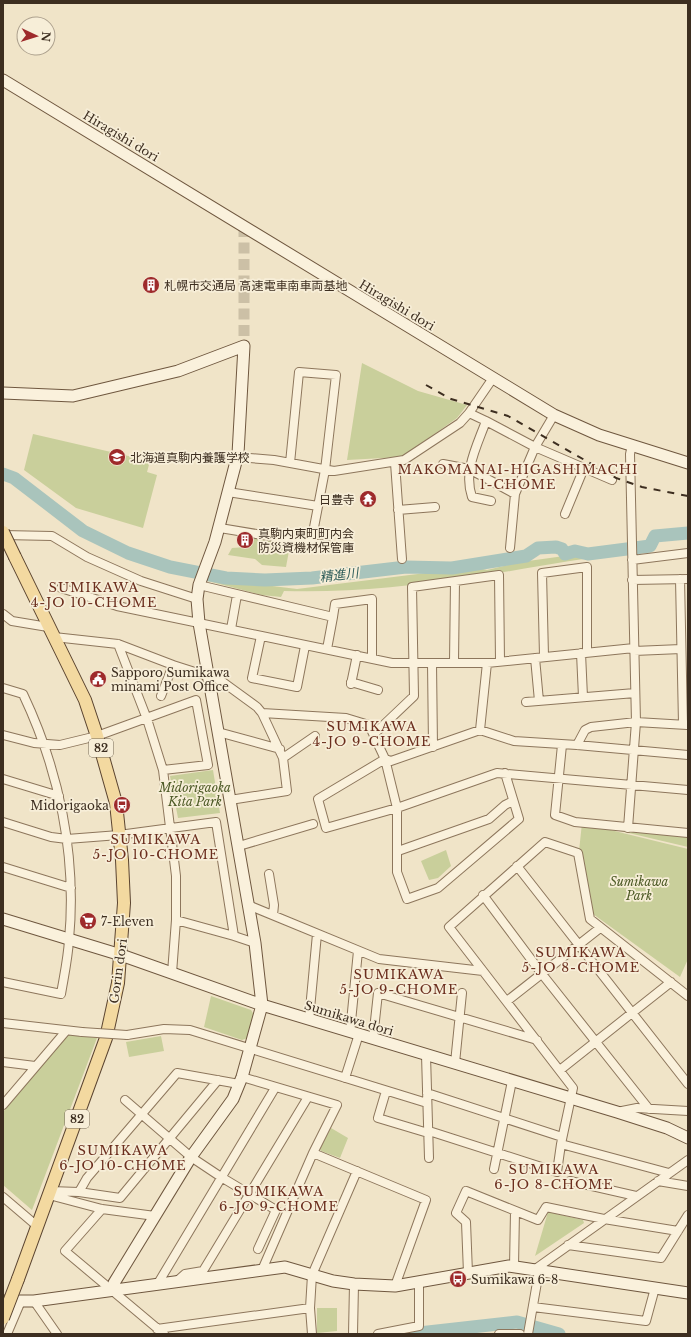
<svg xmlns="http://www.w3.org/2000/svg" width="691" height="1337" viewBox="0 0 691 1337" font-family="'Libre Baskerville','Noto Sans JP',serif">
<rect width="100%" height="100%" fill="#f0e4c8"/>
<path fill="#c9cf9b" d="M362 363 418 391 467 405 457 418 402 457 347 460Z
M33 434 150 461 147 472 157 475 143 528 76 508 24 470Z
M247 533 291 540 286 567 262 565 255 559 228 555 232 548 246 547Z
M629 547V554C577 558 526 569 474 577 411 586 347 593 284 591L281 597 262 595 208 581 209 578 297 589 474 567 487 570 521 562Z
M213 770 220 813 178 818 170 776Z
M582 823 688 849V959L680 977 593 914 579 851Z
M617 826 688 834V847L616 830Z
M446 850 451 866 438 878 429 880 421 861Z
M211 996 251 1010 254 1015 248 1038 242 1040 204 1027Z
M69 1034 97 1038 32 1210 3 1185V1112L65 1037Z
M161 1036 164 1051 129 1057 126 1042Z
M331 1128 348 1138 340 1158 321 1151 320 1149Z
M548 1212 583 1220 584 1223 535 1256Z
M317 1308H337V1331L317 1333Z"/>
<g fill="none" stroke-linecap="round" stroke-linejoin="round">
<path stroke="#a9c4bc" stroke-width="13" d="M3 474 14 478 83 531 128 553 170 567 226 578 265 580 312 578 406 567 452 568 526 556 538 548 556 547 562 549 565 554 575 551 588 554 650 546 655 536 688 533
M410 1334 517 1322 559 1334"/>
<path stroke="#ccc0a6" stroke-width="11" stroke-dasharray="11 5.5" stroke-linecap="butt" d="M244 226V346"/>
<g stroke="#8d765c" stroke-width="10">
<path id="street" d="M469 413 486 421C477 446 463 471 472 497L491 501
M486 421 535 447 612 480
M237 457 274 460 334 471 404 460 460 423 469 413 493 378
M395 463 402 559
M443 464 469 469 515 494 535 447 554 415
M228 492 318 506
M398 510 435 507
M565 514 584 468
M220 528 311 543 325 470 336 375 299 372 290 463
M3 535 52 536 87 557 141 581 197 599
M311 543 328 545
M510 548 515 494
M632 560 688 553
M680 579 683 724
M632 580 688 579
M199 585 333 617 335 604 372 599V658
M61 588 117 606 392 663H487L634 648
M3 614 12 621 48 627
M231 629 237 595
M261 636 252 678 297 687 305 646
M54 637 118 644 173 665 220 680 257 707 262 713 283 758 287 791 230 800
M118 644 147 719 163 770 176 876V920L172 973
M327 649 333 617
M634 651 681 649
M581 653 583 697
M544 656 542 573 587 567V652
M535 658 539 701
M454 662 455 581
M432 663 433 747
M351 682 378 690
M351 684 357 655
M3 688 23 694C59 770 77 855 69 940 68 958 64 976 61 994L3 982
M161 696 173 665
M526 702 635 693
M262 713 346 718 369 725 385 759 397 808V872L407 899 438 888 519 819 505 773
M480 730 487 663
M218 732 280 749
M374 734 414 696 412 587 499 575 500 661
M3 735 34 743 60 745 97 736 196 700 208 765 163 770
M562 745 555 815 575 822 688 833
M577 745 585 730 591 727 636 722 687 725
M688 755 577 745 514 741 480 730 391 761 385 759 318 799 326 828 397 808 497 773 688 790
M283 758 315 736
M3 779 59 796
M3 822 51 837 67 839 119 835 216 822 234 936 176 920
M628 828 636 722 630 454 632 445
M239 846 313 824
M398 851 489 819 505 805 513 801
M517 866 688 1084
M3 867 71 888
M269 874 274 905 273 915
M483 895 542 974 649 1109
M248 905 379 959 483 971 573 1088 561 1144 669 1173
M234 936 255 943
M483 971 449 927 545 842 578 853 590 919 688 996
M507 1001 600 928
M309 1020 317 934
M3 1023 82 1032
M350 1032 358 951
M127 1035 164 1029 190 1030 427 1103
M373 1039 378 993 537 1040
M426 1055 429 1158
M3 1062 35 1066
M455 1063 462 993
M560 1070 671 982
M242 1077 337 1105 313 1153 426 1200 395 1286
M345 1078 359 1034
M386 1091 378 1118 428 1133
M427 1093 562 1137
M125 1100 191 1157 221 1177 276 1210 258 1249
M3 1105 66 1031
M617 1112 637 1108 688 1111
M429 1131 557 1172 561 1144
M494 1169 512 1081
M570 1181 636 1196
M658 1181 688 1186
M50 1191 79 1192 87 1178 177 1073 239 1084
M79 1192 120 1198 218 1080
M49 1195 102 1209 155 1216
M3 1197 37 1226
M102 1209 65 1251 164 1334
M568 1245 661 1258 688 1215
M514 1267 515 1211
M262 1270 313 1153
M534 1270 688 1160
M468 1273 466 1222 456 1213 466 1191 538 1220 546 1207 604 1219 678 1231
M176 1282 185 1274 203 1271 308 1097
M157 1285 275 1088
M34 1301 57 1334
M533 1307 646 1321 655 1288
M157 1329 310 1308
M7 1334 21 1301
M312 1334 310 1308 312 1275 357 1171
M353 1334 354 1284
M378 1334 419 1326V1281
M499 1334H520
M528 1334 539 1271"/>
</g>
<g stroke="#6f573f" stroke-width="13">
<path id="secondary" d="M3 80 554 415 599 435 688 463
M3 393 73 396 178 371 244 346 238 454 215 542 199 585 197 599 199 623 255 943 262 1005 242 1077 233 1099 191 1157 114 1283 112 1290
M3 919 121 955 262 1005 617 1112 667 1128 688 1138
M3 1301H34L285 1267 333 1281 354 1284 395 1286 509 1266 688 1293"/>
</g>
<g stroke="#5b4430" stroke-width="14">
<path id="primary" d="M15 557 85 700 97 736 116 803 122 860 124 903 118 983 106 1038 18 1279"/>
</g>
<use href="#street" stroke="#faf1dc" stroke-width="8"/>
<use href="#secondary" stroke="#faf1dc" stroke-width="11"/>
<use href="#primary" stroke="#f3d9a0" stroke-width="12"/>
<path stroke="#3d2e20" stroke-width="2" stroke-dasharray="7 7" stroke-linecap="butt" d="M426 385 451 399 508 416 616 478 642 487 688 496"/>
<g stroke="#8d765c" stroke-width="10" stroke-linecap="butt">
<path id="street-bridge" d="M82 1032 127 1035"/>
</g>
<g stroke="#5b4430" stroke-width="14" stroke-linecap="butt">
<path id="primary-bridge" d="M3 532 15 557
M3 1318 18 1279"/>
</g>
<use href="#street-bridge" stroke="#faf1dc" stroke-width="8"/>
<use href="#primary-bridge" stroke="#f3d9a0" stroke-width="12"/>
</g>
<defs>
<g id="building-disc" transform="scale(0.9)"><circle r="9.5" fill="#9e2a2b" stroke="#f7eed8"/><path d="M-4-6H4V6H1V3H-1V6H-4ZM-2.5-4.3h1.7v1.8h-1.7ZM.8-4.3h1.7v1.8H.8ZM-2.5-1h1.7V.8h-1.7ZM.8-1h1.7V.8H.8Z" fill="#fff"/></g>
<g id="school-disc" transform="scale(0.9)"><circle r="9.5" fill="#9e2a2b" stroke="#f7eed8"/><path d="M0-5L7-2L0 1L-7-2ZM-4 1L0 2.5L4 1V4Q0 6-4 4Z" fill="#fff"/></g>
<g id="temple-disc" transform="scale(0.9)"><circle r="9.5" fill="#9e2a2b" stroke="#f7eed8"/><path d="M0-6L5-2H3V0L6.5 2.5H4V6H1.5V3h-3V6H-4V2.5H-6.5L-3 0V-2H-5Z" fill="#fff"/></g>
<g id="civic-disc" transform="scale(0.9)"><circle r="9.5" fill="#9e2a2b" stroke="#f7eed8"/><path d="M-.6-6.5H3V-4.5H.6V-3L4-1V1h2V6H-6V1h2V-1L-.6-3ZM-1.2 2.5V6h2.4V2.5Z" fill="#fff"/></g>
<g id="bus-disc" transform="scale(0.9)"><circle r="9.5" fill="#9e2a2b" stroke="#f7eed8"/><path d="M-5-6H5V4H4V6H2V4H-2V6H-4V4H-5ZM-3.5-4V0h7V-4ZM-3.5 1.2v1.5H-2V1.2ZM2 1.2v1.5H3.5V1.2Z" fill="#fff"/></g>
<g id="supermarket-disc" transform="scale(0.9)"><circle r="9.5" fill="#9e2a2b" stroke="#f7eed8"/><path d="M-6-5.5h2.5l.6 2H6L4.5 2H-2.5L-4.4-4H-6ZM-1.5 3.2a1.3 1.3 0 1 0 .1 0ZM3 3.2a1.3 1.3 0 1 0 .1 0Z" fill="#fff"/></g>
</defs>
<g fill-rule="evenodd">
<use href="#building-disc" x="151" y="285"/>
<use href="#school-disc" x="117" y="457"/>
<use href="#temple-disc" x="368" y="499"/>
<use href="#building-disc" x="245" y="540"/>
<use href="#civic-disc" x="98" y="679"/>
<use href="#bus-disc" x="122" y="805"/>
<use href="#supermarket-disc" x="88" y="921"/>
<use href="#bus-disc" x="458" y="1279"/>
</g>
<g text-anchor="middle" dominant-baseline="central" stroke-width="3.5" stroke-linejoin="round" paint-order="stroke">
<g fill="#f7eed8" stroke="#756857" stroke-width="1">
<rect x="89" y="739" width="24" height="18" rx="3"/>
<rect x="65" y="1110" width="24" height="18" rx="3"/>
</g>
<g font-size="11" font-weight="bold" fill="#3d2e20">
<text x="101" y="748">82</text>
<text x="77" y="1119">82</text>
</g>
<g font-size="12" fill="#3d2e20" stroke="#f7eed8">
<text transform="translate(121 136) rotate(31)">Hiragishi dori</text>
<text transform="translate(397 305) rotate(31)">Hiragishi dori</text>
<text transform="translate(118 971) rotate(-82)">Gorin dori</text>
<text transform="translate(349 1018) rotate(17)">Sumikawa dori</text>
</g>
<g font-size="12" fill="#3d2e20" stroke="#f7eed8" text-anchor="start">
<text x="164" y="285">札幌市交通局 高速電車南車両基地</text>
<text x="130" y="457">北海道真駒内養護学校</text>
<text x="355" y="499" text-anchor="end">日豊寺</text>
<text x="258" y="533">真駒内東町町内会<tspan x="258" dy="14">防災資機材保管庫</tspan></text>
<text x="111" y="672">Sapporo Sumikawa<tspan x="111" dy="14">minami Post Office</tspan></text>
<text x="109" y="805" text-anchor="end">Midorigaoka</text>
<text x="101" y="921">7-Eleven</text>
<text x="471" y="1279">Sumikawa 6-8</text>
</g>
<g font-size="12" font-style="italic" fill="#4d5a26" stroke="#f7eed8">
<text x="195" y="787">Midorigaoka<tspan x="195" dy="14">Kita Park</tspan></text>
<text x="639" y="881">Sumikawa<tspan x="639" dy="14">Park</tspan></text>
</g>
<g font-size="13" letter-spacing="1" fill="#6b2e1e" stroke="#f7eed8">
<text x="518" y="469">MAKOMANAI-HIGASHIMACHI<tspan x="518" dy="15">1-CHOME</tspan></text>
<text x="94" y="587">SUMIKAWA<tspan x="94" dy="15">4-JO 10-CHOME</tspan></text>
<text x="372" y="726">SUMIKAWA<tspan x="372" dy="15">4-JO 9-CHOME</tspan></text>
<text x="156" y="839">SUMIKAWA<tspan x="156" dy="15">5-JO 10-CHOME</tspan></text>
<text x="581" y="952">SUMIKAWA<tspan x="581" dy="15">5-JO 8-CHOME</tspan></text>
<text x="399" y="974">SUMIKAWA<tspan x="399" dy="15">5-JO 9-CHOME</tspan></text>
<text x="123" y="1150">SUMIKAWA<tspan x="123" dy="15">6-JO 10-CHOME</tspan></text>
<text x="554" y="1169">SUMIKAWA<tspan x="554" dy="15">6-JO 8-CHOME</tspan></text>
<text x="279" y="1191">SUMIKAWA<tspan x="279" dy="15">6-JO 9-CHOME</tspan></text>
</g>
<g font-size="13" font-style="italic" fill="#2f5d5a" stroke="#f7eed8">
<text transform="translate(339 575) rotate(-7)">精進川</text>
</g>
</g>
<rect width="691" height="1337" fill="none" stroke="#3d2e20" stroke-width="8"/>
<g transform="translate(36 36) rotate(94)"><circle r="19" fill="#f7eed8" stroke="#ada18e"/>
<path d="M0-3L7 15L0 10L-7 15Z" fill="#9e2a2b"/>
<text y="-6" font-size="11" font-weight="bold" text-anchor="middle" fill="#3d2e20">N</text>
</g>
</svg>
